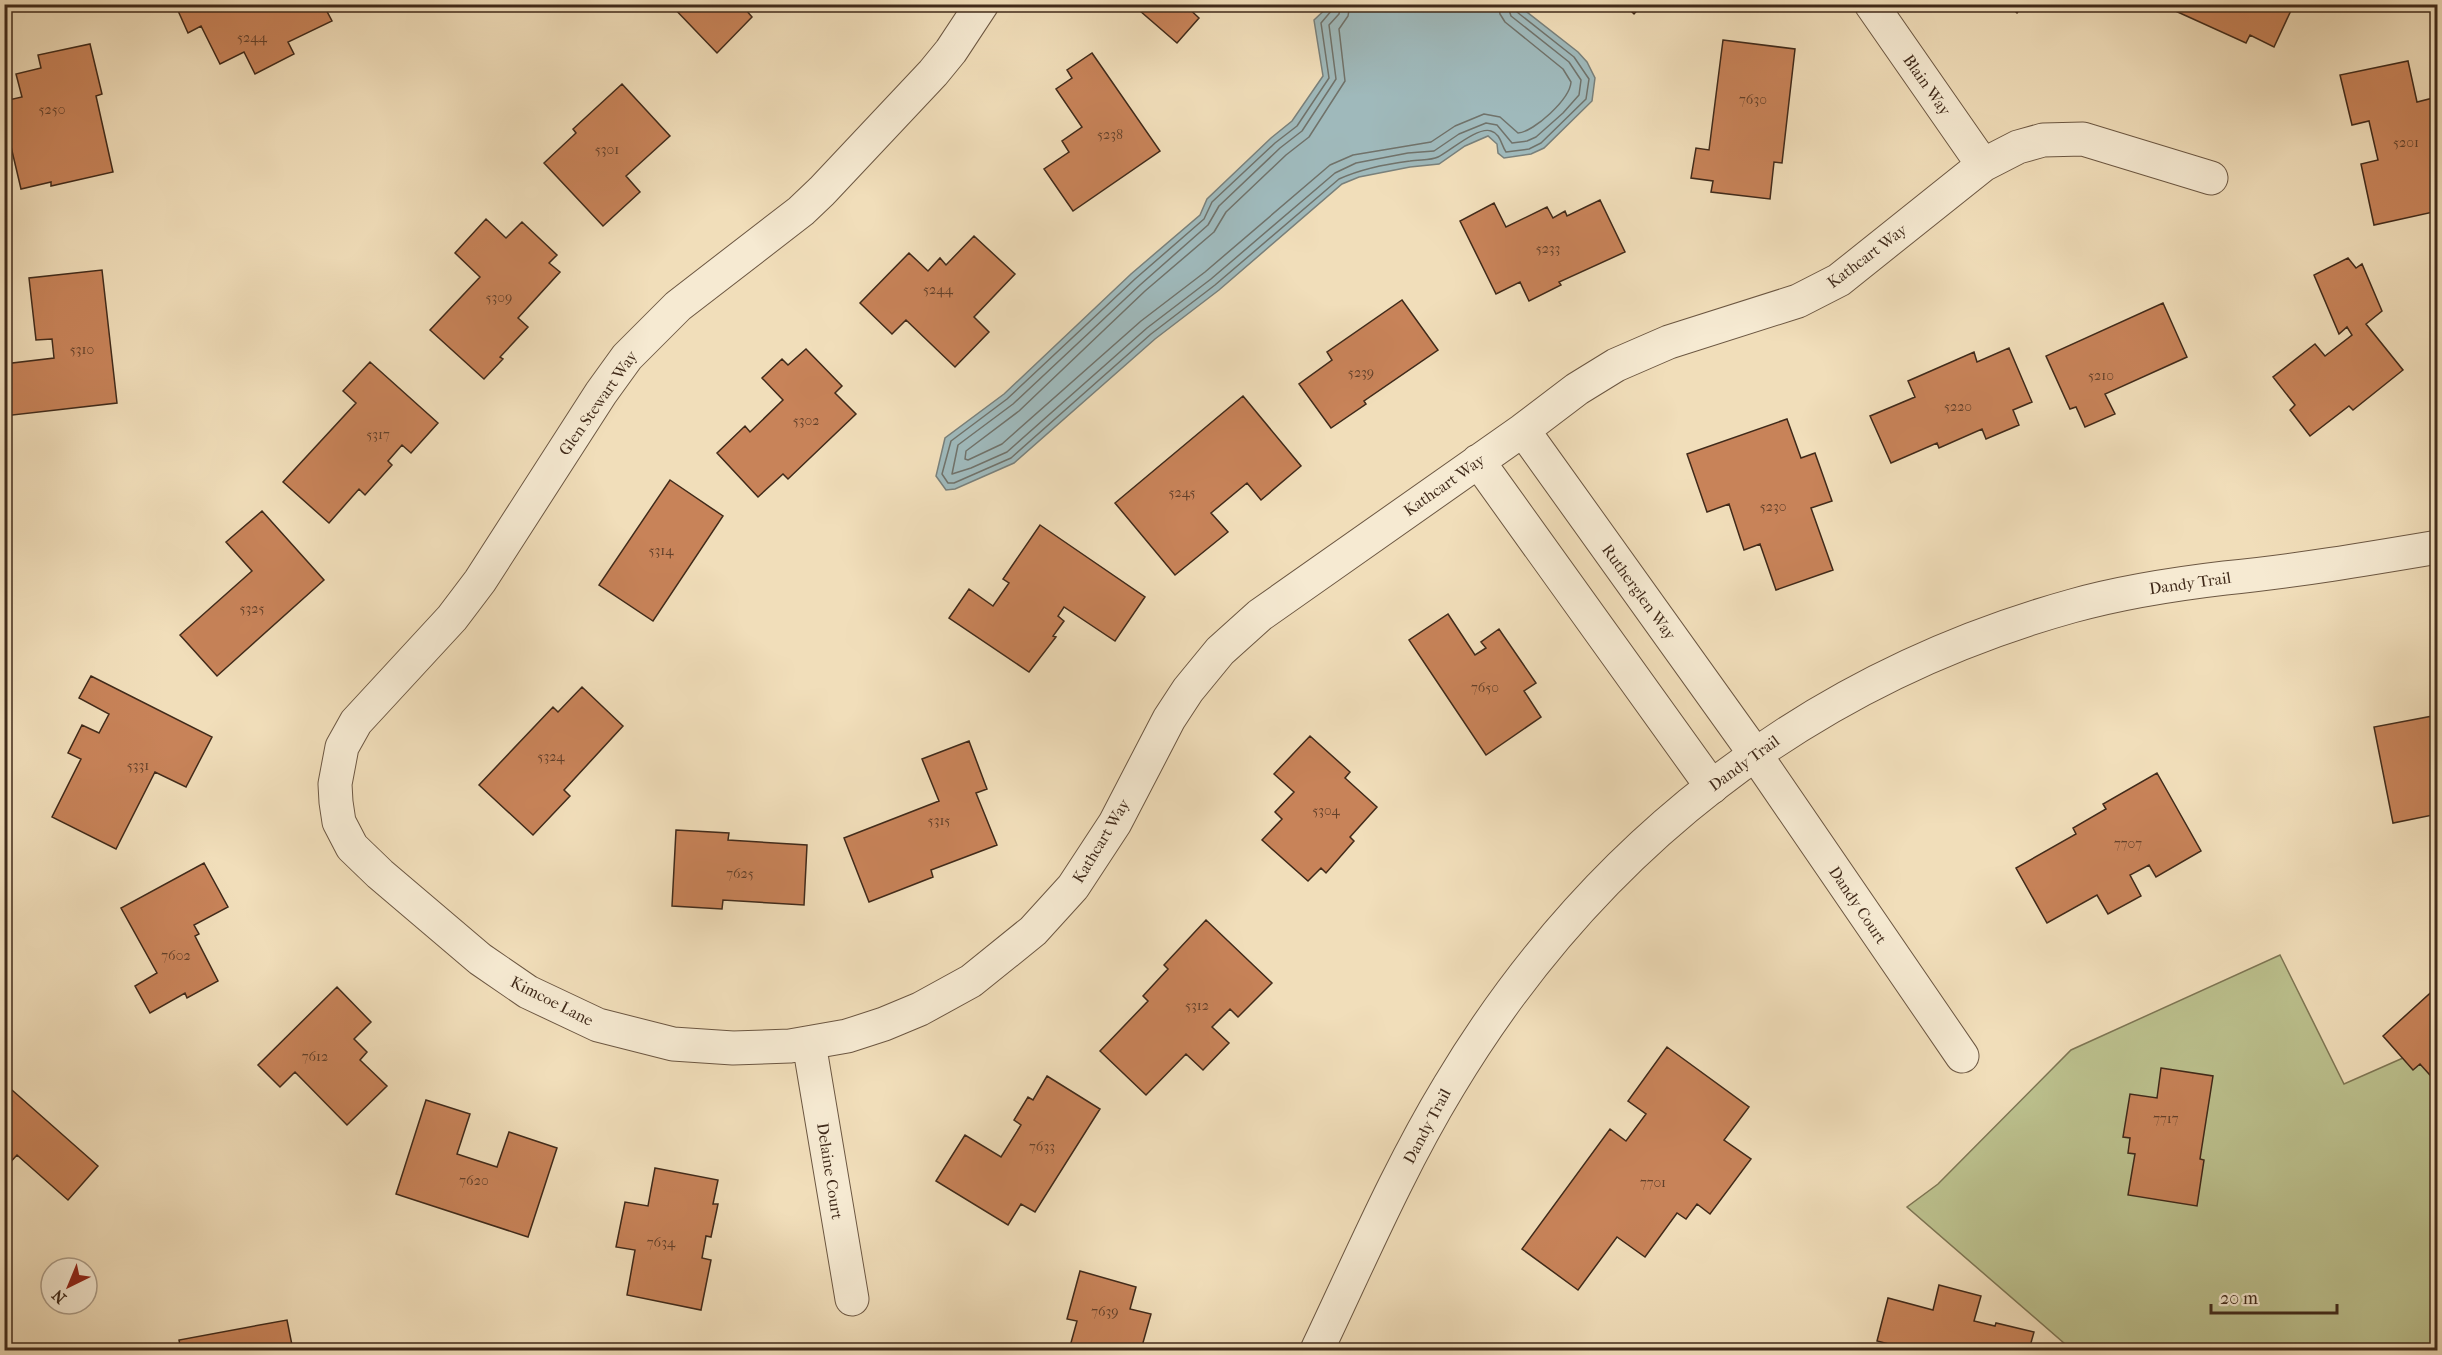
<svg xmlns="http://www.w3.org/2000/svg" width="2442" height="1355" viewBox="0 0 2442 1355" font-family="'IM FELL French Canon',serif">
<rect width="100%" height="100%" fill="#f1deba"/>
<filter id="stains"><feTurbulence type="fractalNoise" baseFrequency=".00333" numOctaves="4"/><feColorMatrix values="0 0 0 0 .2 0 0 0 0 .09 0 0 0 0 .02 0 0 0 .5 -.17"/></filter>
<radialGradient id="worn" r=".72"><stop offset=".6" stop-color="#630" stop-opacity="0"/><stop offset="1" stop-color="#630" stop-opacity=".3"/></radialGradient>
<path fill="#bcc18e" stroke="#7e7654" stroke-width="1.5" d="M2280 955 2344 1084 2437 1043V1350H2072L1907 1207 1938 1184 2071 1050Z"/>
<path fill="#9fb9bb" stroke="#79807b" stroke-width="1.5" d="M1330 5H1518L1578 52 1587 62 1595 78 1592 101 1544 148 1531 154 1504 158 1498 153 1497 144 1488 136 1465 146 1439 164 1410 167 1359 177 1342 184 1219 290 1155 339 1014 463 955 489 946 490 936 476 945 438 1004 394 1131 274 1200 215 1207 199 1271 138 1292 121 1323 76 1314 20Z"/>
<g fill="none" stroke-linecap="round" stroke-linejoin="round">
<path stroke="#70726a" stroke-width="1.5" d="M1334 4 1332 10 1321 23 1329 78 1297 126 1275 143 1212 202 1204 219 1135 279 1007 399 951 441 942 474 948 483H954L1011 458 1151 334 1215 285 1339 179C1361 169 1386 164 1410 161 1419 159 1430 161 1438 157 1449 152 1478 126 1491 131 1501 134 1501 145 1506 152L1529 149 1541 143 1586 99 1589 79 1574 57 1517 12 1515 4
M1341 4 1339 14 1329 25 1336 79 1302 131 1280 148 1219 206 1208 225 1140 285 1013 404 958 445 952 474 971 468 1007 452 1147 328 1211 279 1335 173 1356 163 1408 153 1434 151 1459 134 1486 123 1497 125 1512 143 1527 141 1536 137 1563 113 1579 95 1581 80 1569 62 1511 16 1507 4
M1350 4 1348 16 1339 29 1345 81 1309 137 1286 155 1226 212 1214 232 1145 291 1019 411 966 451 965 459 968 460 1002 444 1141 321 1205 272 1330 165 1353 155 1431 142 1455 126 1484 114 1500 117 1518 133C1534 132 1570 99 1571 82L1563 69 1505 22 1500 14 1498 4"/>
</g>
<path fill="#c88359" stroke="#402a1a" stroke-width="1.5" d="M175 4H323L332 21 288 42 294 54 255 74 244 52 220 64 201 26 188 33Z
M670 4H752L746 10 752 17 717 53Z
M1132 4H1184L1199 18 1177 43Z
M1624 4H1643L1634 14Z
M2007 4H2024L2017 13Z
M2160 4H2294L2274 47 2250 35 2246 43Z
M1723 40 1795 49 1782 163 1774 162 1770 199 1711 192 1713 181 1691 178 1696 148 1709 150Z
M90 44 102 94 96 96 113 172 51 186V182L21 189 4 117V101L22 97 16 74 41 68 38 55Z
M1092 53 1160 151 1073 211 1044 169 1069 152 1062 141 1082 127 1056 89 1072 78 1067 70Z
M2408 61 2417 102 2433 98 2438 118V211L2374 225 2361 164 2378 160 2369 121 2352 125 2340 75Z
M622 84 670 136 626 176 640 192 603 226 544 163 576 133 573 129Z
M1600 200 1625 252 1559 282 1561 285 1529 301 1520 282 1496 294 1460 221 1494 203 1506 227 1547 207 1553 218 1565 211 1567 216Z
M486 219 506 238 522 222 557 255 549 263 560 272 518 318 528 327 500 357 503 359 484 379 430 330 480 277 455 253Z
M974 236 1015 274 974 317 989 332 955 367 906 320 892 334 860 303 909 253 928 271 940 258 946 265Z
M2348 258 2356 268 2362 264 2382 311 2366 324 2403 370 2353 410 2349 406 2310 436 2290 410 2295 405 2273 377 2315 344 2325 356 2352 335 2347 327 2339 334 2314 275Z
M102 270 117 403 4 416V364L54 358 52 339 36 340 29 278Z
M1402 300 1438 350 1364 401 1366 404 1331 428 1299 384 1332 360 1327 352Z
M2163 303 2187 357 2105 394 2115 414 2085 427 2076 407 2070 409 2046 356Z
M2009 348 2032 402 2013 410 2019 425 1986 439 1982 429 1939 448 1937 443 1891 463 1870 416 1915 397 1908 381 1974 352 1977 362Z
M806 349 842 386 835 393 856 414 788 479 783 474 758 497 717 453 745 426 750 432 783 400 762 378 782 359 788 365Z
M370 362 438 423 411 453 402 445 388 461 392 465 365 495 359 489 329 523 283 482 356 403 343 391Z
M1243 396 1301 466 1261 500 1247 483 1211 513 1228 532 1175 575 1115 503Z
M1787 419 1801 458 1815 453 1832 501 1811 508 1833 570 1776 590 1760 544 1744 550 1729 504 1707 512 1687 454Z
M670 480 723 516 653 621 599 585Z
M262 511 324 580 217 676 180 635 252 571 226 542Z
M1040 525 1145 597 1115 641 1064 607 1058 616 1064 621 1053 636 1056 637 1029 672 949 618 969 589 993 606 1009 583 1003 579Z
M1448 614 1475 655 1486 648 1481 642 1499 629 1536 683 1524 691 1541 717 1486 755 1409 640Z
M91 676 212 737 186 787 155 772 116 849 52 817 81 759 68 753 82 725 99 733 109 714 79 698Z
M582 687 623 726 564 790 570 796 533 835 479 785 553 707 558 712Z
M2438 715V814L2393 823 2374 727Z
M1310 736 1350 772 1345 778 1377 807 1350 837 1354 841 1326 873 1321 868 1308 881 1262 840 1282 819 1275 812 1294 792 1274 774Z
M969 741 987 789 976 793 997 845 931 870 933 877 869 902 844 838 939 801 922 759Z
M2157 773 2201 851 2156 877 2149 865 2130 875 2141 896 2108 914 2097 895 2047 923 2016 868 2076 834 2073 828 2106 809 2103 804Z
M676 830 729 833 728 840 807 845 804 905 723 900 722 909 672 906Z
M204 863 228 907 194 925 199 934 195 936 218 981 187 998 185 993 150 1013 135 986 157 973 121 908Z
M1206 920 1272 983 1238 1017 1230 1009 1212 1027 1229 1043 1203 1070 1186 1054 1146 1095 1100 1051 1148 1001 1143 996 1168 969 1164 965Z
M2438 986V1084L2420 1064 2413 1070 2383 1036Z
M337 987 371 1022 354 1039 367 1052 360 1060 387 1086 347 1125 295 1072 280 1087 258 1065Z
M1667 1047 1749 1107 1724 1140 1751 1159 1710 1214 1697 1204 1686 1219 1677 1213 1645 1257 1617 1237 1578 1290 1522 1249 1610 1129 1626 1141 1646 1114 1628 1101Z
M2161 1068 2213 1076 2200 1159 2204 1160 2197 1206 2128 1195 2135 1154 2128 1153 2130 1138 2123 1137 2130 1094 2157 1098Z
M1047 1076 1100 1109 1035 1212 1021 1204 1008 1225 936 1181 965 1135 1001 1157 1021 1125 1014 1120 1028 1097 1033 1100Z
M4 1083 98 1166 68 1200 17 1155 4 1169Z
M426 1100 470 1114 457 1154 497 1167 509 1132 557 1148 528 1237 396 1194Z
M655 1168 718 1180 713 1204H718L711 1237 706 1236 702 1258 711 1260 701 1310 627 1295 635 1250 616 1247 625 1202 648 1206Z
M1080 1271 1136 1287 1130 1309 1151 1314 1141 1350H1069L1077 1321 1067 1319Z
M1939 1285 1981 1296 1974 1321 1995 1326 1996 1323 2034 1332 2029 1350H1912L1877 1341 1888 1298 1933 1310Z
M287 1320 293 1350H181L179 1340Z"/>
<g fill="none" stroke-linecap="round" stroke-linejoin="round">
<g stroke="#6c5742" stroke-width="35">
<path id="minor" d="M982 4 951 51 933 73 822 191 801 211 678 306 627 357 601 393 480 581 452 618 356 722 342 747 335 784 336 802 339 822 352 847 380 874 480 959 528 992 598 1025 673 1044 733 1048 790 1046 847 1036 884 1024 920 1009 971 981 1033 931 1073 887 1115 823 1169 719 1188 690 1220 651 1260 615 1523 430 1577 389 1616 365 1669 342 1798 301 1839 280 1983 165 2018 147 2043 140 2083 139 2211 178
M1871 4 1983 165
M1523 430 1755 754 1962 1056
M1478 461 1712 787
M809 1043 852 1299"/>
</g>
<g stroke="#6c5742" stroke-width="35">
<path id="tertiary" d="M1317 1350C1359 1262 1398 1170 1449 1086 1591 849 1806 680 2072 606 2122 592 2174 584 2225 578 2296 571 2367 559 2438 547"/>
</g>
<use href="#minor" stroke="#f6ead2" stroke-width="33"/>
<use href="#tertiary" stroke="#f6ead2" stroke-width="33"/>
</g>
<g text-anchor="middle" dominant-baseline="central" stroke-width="4.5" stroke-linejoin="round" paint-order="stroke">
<g font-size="14" fill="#62402a">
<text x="252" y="37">5244</text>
<text x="1753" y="99">7630</text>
<text x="52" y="109">5250</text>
<text x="1110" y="134">5238</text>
<text x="2406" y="142">5201</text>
<text x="607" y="149">5301</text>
<text x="1548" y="248">5233</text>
<text x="938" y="289">5244</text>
<text x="499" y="297">5309</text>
<text x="82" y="349">5310</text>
<text x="1361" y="372">5239</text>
<text x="2101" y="375">5210</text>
<text x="1958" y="406">5220</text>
<text x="806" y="420">5302</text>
<text x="378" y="434">5317</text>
<text x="1182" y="492">5245</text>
<text x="1773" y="506">5230</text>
<text x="661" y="550">5314</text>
<text x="252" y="608">5325</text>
<text x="1485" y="687">7650</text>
<text x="551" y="756">5324</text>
<text x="138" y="765">5331</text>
<text x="1326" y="810">5304</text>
<text x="939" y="820">5315</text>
<text x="2128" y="843">7707</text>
<text x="740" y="873">7625</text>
<text x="176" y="955">7602</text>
<text x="1197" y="1005">5312</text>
<text x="315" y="1056">7612</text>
<text x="2166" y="1118">7717</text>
<text x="1042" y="1146">7633</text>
<text x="474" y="1180">7620</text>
<text x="1653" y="1182">7701</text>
<text x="661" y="1242">7634</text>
<text x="1105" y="1311">7639</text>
</g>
<g font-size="16" fill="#402a1a" stroke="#f6ead2">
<text transform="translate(1927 85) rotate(55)">Blain Way</text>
<text transform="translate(1867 256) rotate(-37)">Kathcart Way</text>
<text transform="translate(598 403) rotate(-55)">Glen Stewart Way</text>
<text transform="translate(1444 485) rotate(-35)">Kathcart Way</text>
<text transform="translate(2190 583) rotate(-8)">Dandy Trail</text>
<text transform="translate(1639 592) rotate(54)">Rutherglen Way</text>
<text transform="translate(1744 763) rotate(-36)">Dandy Trail</text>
<text transform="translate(1101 841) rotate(-59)">Kathcart Way</text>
<text transform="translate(1858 905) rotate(56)">Dandy Court</text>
<text transform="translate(552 1001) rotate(27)">Kimcoe Lane</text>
<text transform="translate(1427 1126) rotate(-62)">Dandy Trail</text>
<text transform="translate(830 1171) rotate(81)">Delaine Court</text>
</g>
</g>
<rect width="2442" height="1355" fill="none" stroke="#f1deba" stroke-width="24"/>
<rect x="6" y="6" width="2430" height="1343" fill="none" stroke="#402a1a" stroke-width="3"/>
<rect x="12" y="12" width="2418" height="1331" fill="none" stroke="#402a1a" stroke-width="1.5"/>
<g transform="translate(69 1286) rotate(223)"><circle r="28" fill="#f6ead2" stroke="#ad9d88" stroke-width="1.5"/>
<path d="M0-4.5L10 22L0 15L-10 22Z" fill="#8f2418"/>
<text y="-9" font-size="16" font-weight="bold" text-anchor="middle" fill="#402a1a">N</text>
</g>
<path d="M2211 1304v9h126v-9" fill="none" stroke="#402a1a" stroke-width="3"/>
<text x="2220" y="1304" font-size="18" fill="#402a1a" stroke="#f6ead2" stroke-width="4.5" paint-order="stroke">20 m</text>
<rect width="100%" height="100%" filter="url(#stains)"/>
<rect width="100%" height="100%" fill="url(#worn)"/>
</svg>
